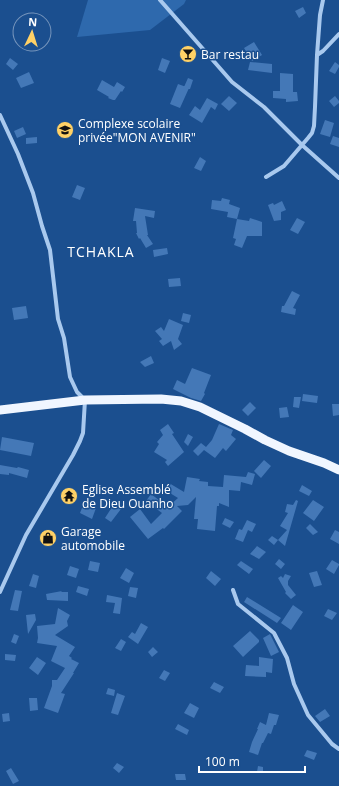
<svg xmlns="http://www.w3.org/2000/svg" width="339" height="786" viewBox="0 0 339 786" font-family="'Open Sans',sans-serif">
<rect width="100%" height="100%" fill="#1b4f8f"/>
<path fill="#2e69ad" d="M88 0H186L184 4 150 30 77 37Z"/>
<path fill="#4478b7" d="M303 7 306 13 299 18 295 11Z
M254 42 262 55 252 61 244 48Z
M10 58 18 64 13 70 6 64Z
M162 58 170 61 165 73 158 70Z
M250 62 272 64V73L248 70Z
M335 62 339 65V67L335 74 329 71Z
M29 72 34 83 21 88 16 78Z
M280 73 293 74V92H297L298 101 286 102V99L273 98V91H280Z
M188 78 193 80 190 89 184 87Z
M102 80 114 87 117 82 125 87 122 92 121 91 115 100H113L108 98 109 97 97 90Z
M178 84 189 88 180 108 170 104Z
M229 96 237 103 229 111 221 104Z
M335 96 339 101V103L334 107 329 101Z
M207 98 218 104 215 110 211 107 202 123 189 115 195 106 200 110Z
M325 120 334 123 330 137 320 134Z
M23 127 26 134 17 138 14 131Z
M333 136 339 138V147L330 144Z
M37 137V143L26 144V138Z
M200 157 206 161 201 171 194 168Z
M77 185 85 188 80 200 72 197Z
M222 198 230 200 229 204 240 208 237 219 227 217 228 212 211 209 212 200 221 201Z
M282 201 286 210 281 212V220L274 221 268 205 273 203 274 205Z
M135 208 155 211 154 218 145 216 148 235H147L153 244 146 248 140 238 139 239 136 233H137L136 221H133Z
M250 218 262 222V236H247L242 248 234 245 236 239 233 238 237 219 249 221Z
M297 218 305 222 298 234 290 230Z
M167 248 168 254 154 257 153 250Z
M180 278 181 286 169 287 168 279Z
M292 291 300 295 293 308 296 309 295 315 281 312 282 306H284Z
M26 306 28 318 14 320 12 308Z
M183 313 191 315 189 323 181 321Z
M169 319 183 325 178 339 182 344 174 350 171 341 163 346 159 341 162 339 155 331 161 327 164 331Z
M151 356 154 363 145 367 140 362Z
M192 368 211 375 204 393 205 394 201 401 191 398 173 389 177 380 185 384Z
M303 394 318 396 317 403 302 401Z
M294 397H301L299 408 293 407Z
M250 402 256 408 248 416 242 410Z
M332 404H339V415L333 416Z
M287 407 289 417 280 418 279 408Z
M168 424 174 433 172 434 184 452 168 466 165 462 167 460 154 452 159 444 157 442 163 435 160 430Z
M219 424 233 430 231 435 236 439 226 451 223 448 215 458 204 450 198 456 193 451 201 443 206 447 212 440Z
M188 434 193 437 188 446 184 442Z
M2 437 34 443 31 456 0 450Z
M264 460 271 466 261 478 254 471Z
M0 465 17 468 18 467 29 470 27 478 9 473V475L0 474Z
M248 472 255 474 252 485 241 482 240 491 229 490V507L219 503V506H217L215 531 197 529 198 519H194L196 497 188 505 177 506 182 511 164 529 163 528 148 539 130 517 140 509 151 524 162 513 146 501 151 494 168 507 178 498 165 490 169 483 184 492 187 477 200 479 199 481 208 482V486L223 487 224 475 246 477Z
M302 485 312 491 309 496 299 491Z
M296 500 298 501 285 546 278 540 287 530 280 526 288 513 285 512 287 504 293 505Z
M313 500 324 507 314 521 303 513Z
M84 503 96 508 92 519 80 513Z
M114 504 121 509 111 522 105 518Z
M225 518 234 522 230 528 222 524Z
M247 520 256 524 252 532 248 530 243 542 235 539 239 529 242 530Z
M310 524 318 532 313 535 306 528Z
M335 530 339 532V544L330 539Z
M272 536 278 540 274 545 268 540Z
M257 546 266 552 259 559 250 554Z
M279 559 285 564 281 569 275 564Z
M332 560 339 564V565L334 574 326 569Z
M90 561 100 563 98 572 88 570Z
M241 561 253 569 249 574 237 565Z
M70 566 79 569 76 578 67 575Z
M126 568 134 573 129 583 120 578Z
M211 571 221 579 215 586 206 578Z
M317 571 322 585 314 587 309 573Z
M33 574 39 576 36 588 29 586Z
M285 574 291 576 288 581V585L296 595 291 599 285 593 286 592 278 578 281 576 283 578Z
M78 586 89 589 87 596 76 592Z
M130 587 138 588 136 598 128 596Z
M15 590 22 591 18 611 10 610Z
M62 591 61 592H68V601L47 600 46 594Z
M107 595 122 598 120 614 113 613 115 603 106 602Z
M247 597 281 618 277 623 244 602Z
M293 605 303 612 291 630 281 623Z
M58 608 70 615 67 621 68 626 55 635 75 647 69 656 72 658 71 659 79 663 73 673H74L61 693 65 694 58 713 44 708 52 686V680H57L65 668 51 661 57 646 37 643 38 638 37 626 55 624Z
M328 609 337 613 332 620 324 616Z
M35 614 36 620 28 634 26 615Z
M141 623 148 627 138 644 128 637 132 632 135 634Z
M250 631 259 640V642L243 657 233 646Z
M14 634 19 636 16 644 11 642Z
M270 634 279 652 271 656 263 638Z
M121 639 126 642 121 651 115 648Z
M153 647 158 652 152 657 148 652Z
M5 654 16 655 15 661 5 660Z
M37 657 46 663 38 675 29 668Z
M259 657 273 659 272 673 266 672V677L245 676 246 665 259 666Z
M164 670 170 673 165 681 159 678Z
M214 682 224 687 220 693 210 688Z
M108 688 115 690 114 696 106 694Z
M117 693 125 696 118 715 111 713Z
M29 698H37L38 710 30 711Z
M190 703 199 708 194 718 184 713Z
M325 709 330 716 320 722 315 716Z
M9 713 10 721 3 722 2 714Z
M269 713 279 715 276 725H274L271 734 268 733 263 743H262L258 755 249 752 252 742 258 729H257L260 722 266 725Z
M178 724 189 730 187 735 175 729Z
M307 750 317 753 314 760 304 756Z
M117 763 124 767 119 773 113 768Z
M258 766 263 767V773L257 772Z
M11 768 19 781 13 784 6 771Z
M175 774H185L186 780H176Z"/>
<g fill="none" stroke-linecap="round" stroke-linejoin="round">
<path stroke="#a9c9ee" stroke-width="4" d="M160 0 232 82 264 107 302 145 339 178
M323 0 320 15 317 55 323 51 339 34
M0 115 18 154 33 193 42 226 50 250 58 319 64 338 70 377 77 392 85 400 83 433 80 441 73 455 26 535 0 592
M266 177 284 166 308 138 312 133 314 126 315 107 317 55
M233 590 238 604 274 633 287 658 294 684 308 715 332 744 339 749"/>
<path stroke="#f0f6ff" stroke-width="9" d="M0 410 85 400 161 399 181 401 200 407 245 429 265 440 289 451 324 463 339 470"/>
</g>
<defs>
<g id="bar-disc" transform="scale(0.9)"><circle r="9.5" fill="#ffd166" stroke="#1b4f8f"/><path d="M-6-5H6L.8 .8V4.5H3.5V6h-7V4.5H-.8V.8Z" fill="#111"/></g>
<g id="school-disc" transform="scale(0.9)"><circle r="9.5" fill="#ffd166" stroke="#1b4f8f"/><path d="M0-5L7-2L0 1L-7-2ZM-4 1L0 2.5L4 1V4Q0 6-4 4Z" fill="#111"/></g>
<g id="temple-disc" transform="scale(0.9)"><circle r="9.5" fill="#ffd166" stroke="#1b4f8f"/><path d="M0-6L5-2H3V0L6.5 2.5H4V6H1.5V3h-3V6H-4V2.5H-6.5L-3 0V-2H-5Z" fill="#111"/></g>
<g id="shop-disc" transform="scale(0.9)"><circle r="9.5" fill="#ffd166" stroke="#1b4f8f"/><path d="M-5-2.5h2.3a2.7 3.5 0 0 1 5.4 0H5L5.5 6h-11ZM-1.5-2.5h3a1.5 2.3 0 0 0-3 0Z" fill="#111"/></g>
</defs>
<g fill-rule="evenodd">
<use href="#bar-disc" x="188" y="54"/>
<use href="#school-disc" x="65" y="130"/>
<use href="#temple-disc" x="69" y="496"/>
<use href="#shop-disc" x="48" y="538"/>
</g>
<g text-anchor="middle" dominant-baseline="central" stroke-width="3" stroke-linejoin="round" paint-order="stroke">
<g font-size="12" fill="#fff" stroke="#1b4f8f" text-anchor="start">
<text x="201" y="54">Bar restau</text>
<text x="78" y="123">Complexe scolaire<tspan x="78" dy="14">privée"MON AVENIR"</tspan></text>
<text x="82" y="489">Eglise Assemblé<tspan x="82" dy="14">de Dieu Ouanho</tspan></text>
<text x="61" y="531">Garage<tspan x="61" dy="14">automobile</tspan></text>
</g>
<g font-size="14" letter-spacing="1" fill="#fff" stroke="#1b4f8f">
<text x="101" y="251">TCHAKLA</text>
</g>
</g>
<g transform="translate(32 32) rotate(4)"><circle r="19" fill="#1b4f8f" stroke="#7695bc"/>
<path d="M0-3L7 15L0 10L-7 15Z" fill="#ffd166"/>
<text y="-6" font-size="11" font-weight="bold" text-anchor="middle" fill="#ffffff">N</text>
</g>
<path d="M199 766v6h106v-6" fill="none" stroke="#ffffff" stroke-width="2"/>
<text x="205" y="766" font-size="12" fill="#ffffff" stroke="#1b4f8f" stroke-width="3" paint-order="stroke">100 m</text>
</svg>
